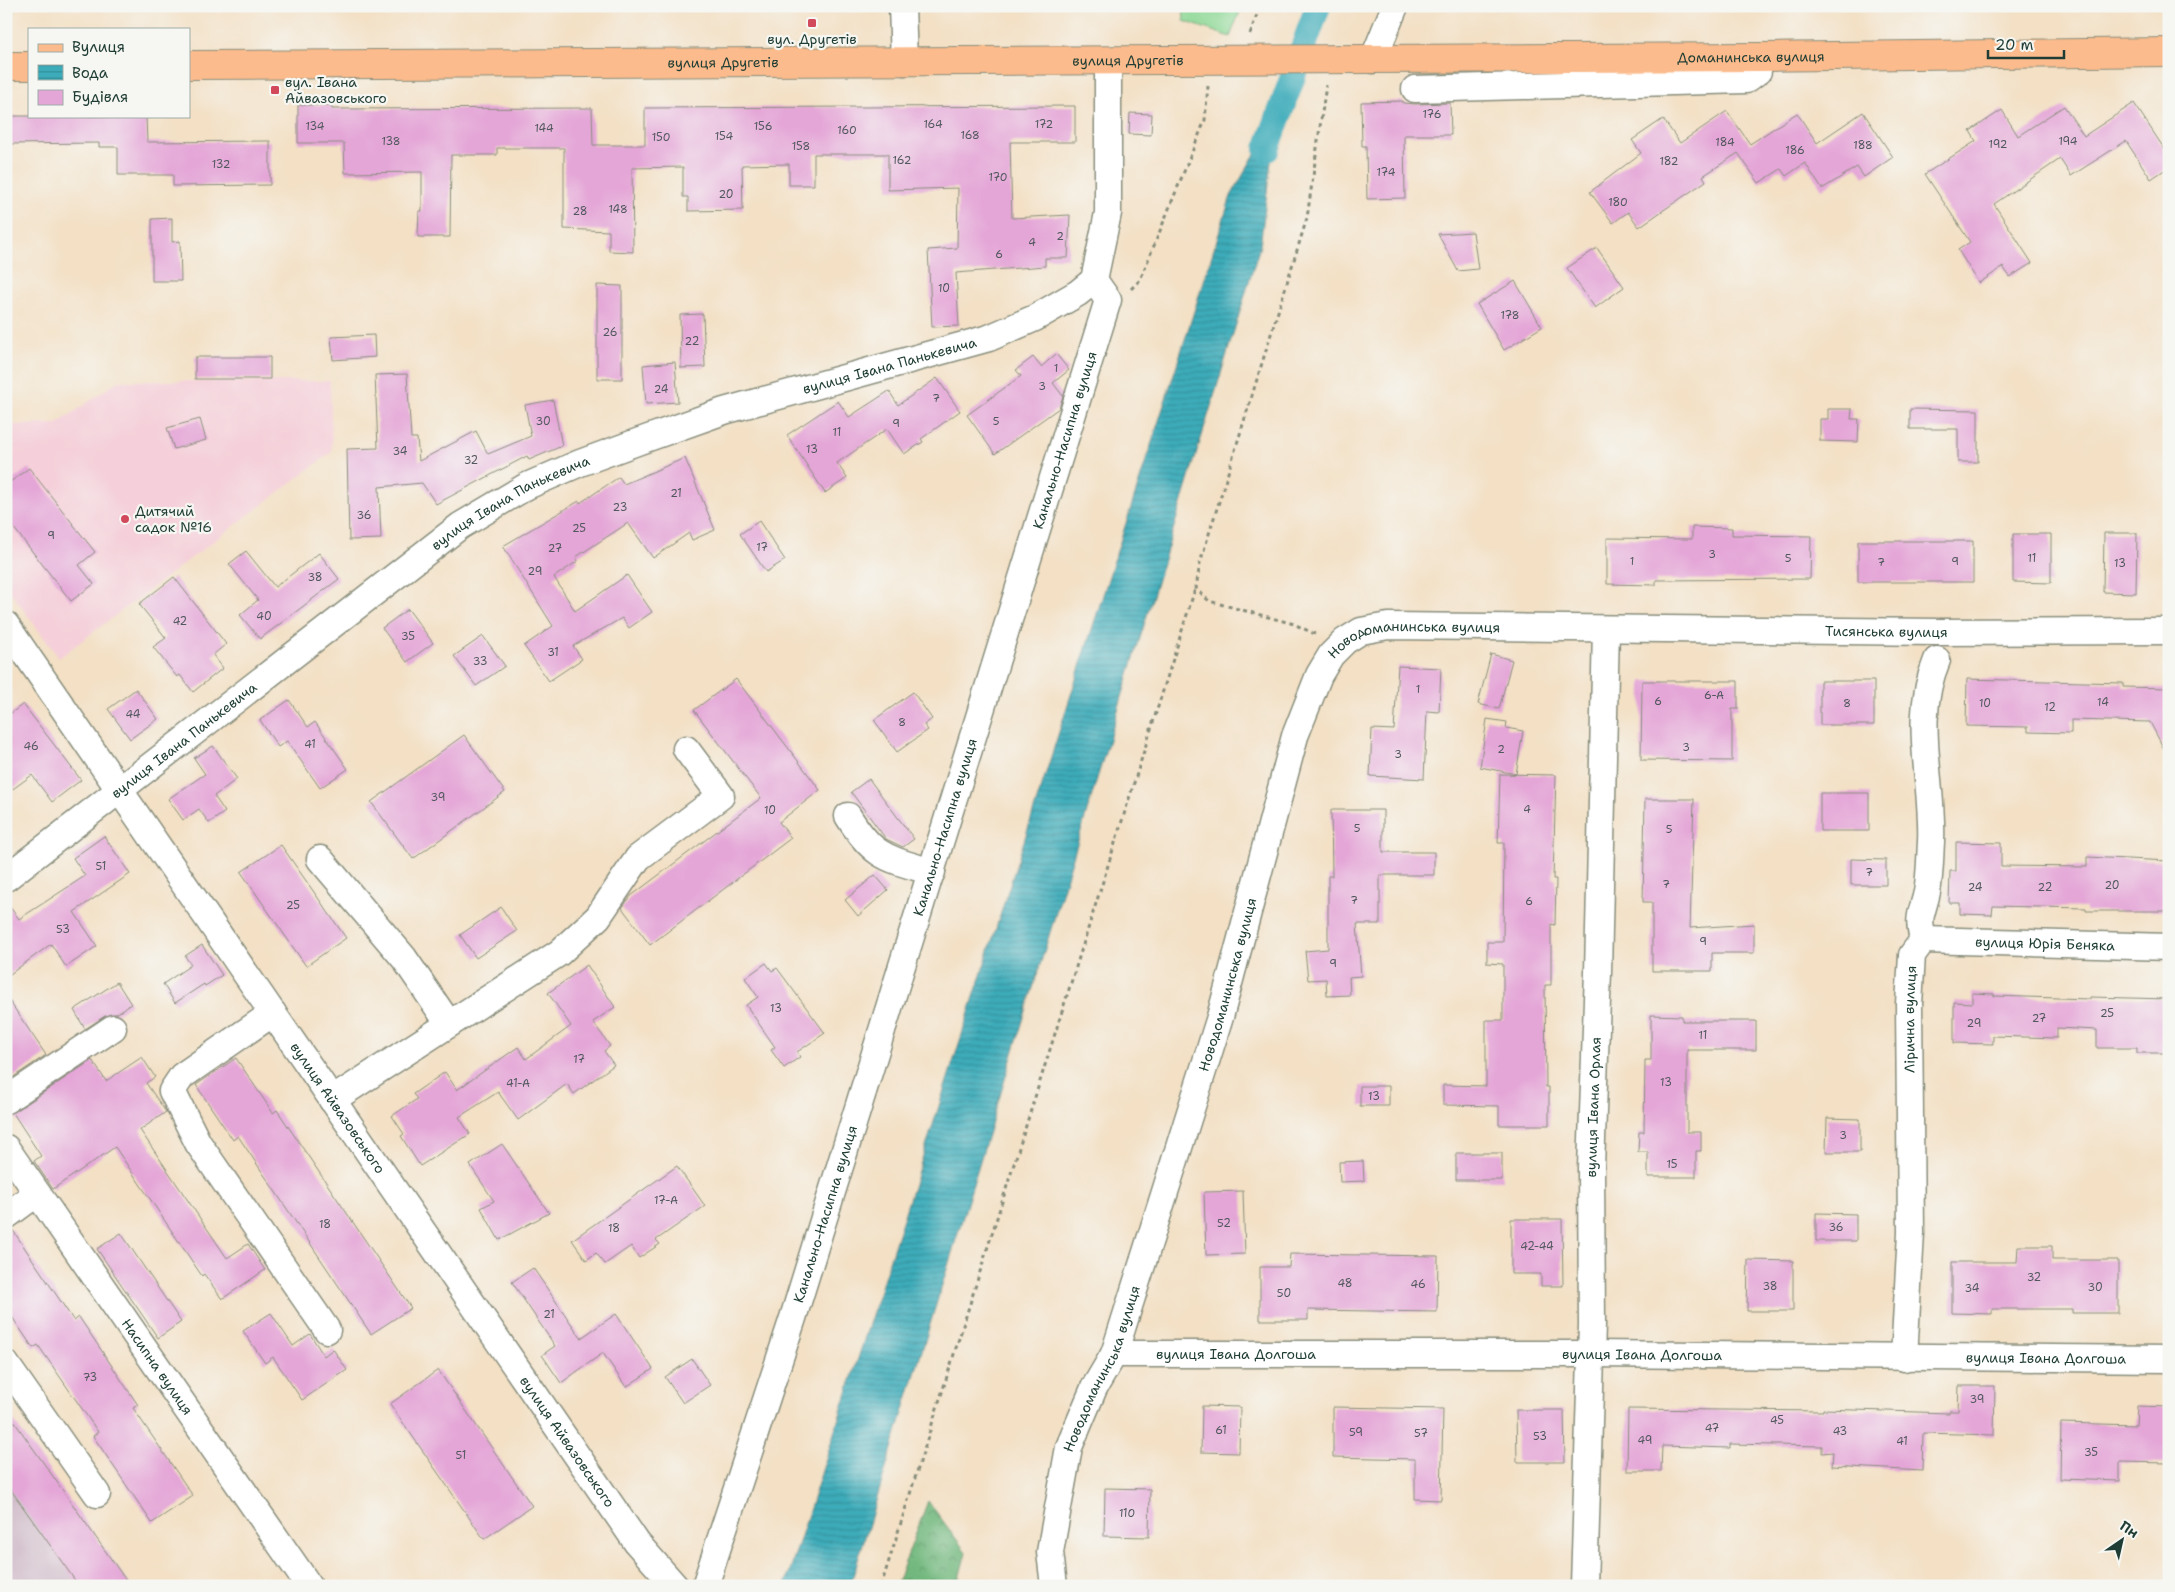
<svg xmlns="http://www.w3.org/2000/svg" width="2175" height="1592" viewBox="0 0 2175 1592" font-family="'Shantell Sans',sans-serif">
<defs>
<pattern id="forest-crowns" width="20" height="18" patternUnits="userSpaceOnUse" patternTransform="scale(1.25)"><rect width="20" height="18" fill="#72b87e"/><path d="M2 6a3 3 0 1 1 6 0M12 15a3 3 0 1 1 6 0" fill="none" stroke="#5d9768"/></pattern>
<pattern id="water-rules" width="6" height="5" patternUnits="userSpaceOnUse" patternTransform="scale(1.25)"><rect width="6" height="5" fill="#3dacba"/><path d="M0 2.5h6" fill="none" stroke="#338d98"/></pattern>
</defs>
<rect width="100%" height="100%" fill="#f6f6f2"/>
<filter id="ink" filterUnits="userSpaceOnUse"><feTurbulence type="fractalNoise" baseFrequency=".02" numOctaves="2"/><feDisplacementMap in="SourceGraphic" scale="10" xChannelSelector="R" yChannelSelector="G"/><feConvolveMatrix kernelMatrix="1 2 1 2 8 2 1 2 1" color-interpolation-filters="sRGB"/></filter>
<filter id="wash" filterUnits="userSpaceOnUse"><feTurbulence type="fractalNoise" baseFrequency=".0096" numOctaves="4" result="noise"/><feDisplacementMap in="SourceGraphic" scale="20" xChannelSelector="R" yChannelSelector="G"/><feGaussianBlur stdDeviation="1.12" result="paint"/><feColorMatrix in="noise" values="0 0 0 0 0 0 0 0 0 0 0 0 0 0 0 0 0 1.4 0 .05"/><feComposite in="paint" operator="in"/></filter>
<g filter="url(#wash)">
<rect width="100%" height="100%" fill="#f3e0c5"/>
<path fill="#f5cfd9" d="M118 381H330L332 452 59 658 6 586V425L57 424Z"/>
<path fill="#d1bdcb" d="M6 1410 52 1475 131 1586H6Z"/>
<path fill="#8dd895" stroke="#568a64" d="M1183 6H1242L1230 37 1184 21Z"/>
<path fill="url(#forest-crowns)" stroke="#487a59" d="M928 1501 966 1552 957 1586H896Z"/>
<path fill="url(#water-rules)" stroke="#2e7477" d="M1277 115 1260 246 850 1586H785L1231 196Z"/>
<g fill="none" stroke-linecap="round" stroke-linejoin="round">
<path stroke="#3dacba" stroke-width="26" d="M1267 149 1318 6"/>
</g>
<g id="blocks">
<path fill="#e4a5d7" d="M1403 101V103L1415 104 1450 103 1451 135H1404L1405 198 1367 199 1366 146H1362L1361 102Z
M2134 103 2169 156V167L2151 179 2126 141 2071 176 2060 159 1994 204 2032 263 2010 277 2003 267 1979 283 1958 250 1970 242 1925 174 1976 141 1970 131 2002 110 2018 136 2064 106 2084 136Z
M298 105H332V109L592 108 593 145H645V108L1075 106V142H1010L1012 218 1070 215 1068 258H1045V266L956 273 959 326 932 327 928 250 957 248 958 188 888 190V154H814V185H789V164L742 165 743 210 688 211V197H683V167L632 168 633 252 609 251V231L564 229V148H497V155H451L450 237H418L419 211H422V172L345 173 344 143H298Z
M1727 111 1750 144 1797 113 1817 143 1863 112 1893 157 1864 177 1857 167 1822 189 1805 163 1786 176 1781 169 1759 183 1738 153 1703 176 1706 181 1639 227 1628 212 1613 223 1590 192 1641 153 1632 140 1663 119 1680 143Z
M1130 113 1152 114 1151 135 1129 134Z
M6 116H146L147 142 270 141V185L173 186V175H118V147H99V143L6 144Z
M172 218V242L180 241 181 281H152V219Z
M1473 232 1478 269 1458 271 1438 234Z
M1597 248 1624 287 1595 308 1567 268Z
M1515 281 1542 327 1504 350 1477 304Z
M597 285 622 286V379H597Z
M703 314 705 367 681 368 680 315Z
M374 335 375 357 333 360 331 337Z
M1056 354 1069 370 1053 383 1063 396 1059 408 995 454 967 415 1021 376 1016 370 1033 357 1041 367Z
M195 357H270V379H195Z
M675 362 678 402 646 404 643 365Z
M407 374 411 438H417L419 461 476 431 488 454 531 436 525 405 553 400 562 446 529 460 527 456 436 504 422 483 379 487 381 539 349 540 347 449 378 448 375 375Z
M937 378 960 411 921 439 923 442 904 454 887 429 837 463 847 478 825 493 787 435 838 401 849 417 889 391 898 405Z
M1828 409H1852L1851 419H1859L1858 442 1820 441V419H1828Z
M1910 409 1978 410V462H1958V429H1910Z
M200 419 206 440 174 449 167 428Z
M685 458 715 530 692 540 689 533 653 558 628 523 576 557 578 561 554 577 575 611 627 575 652 612 629 628 622 618 573 646 582 659 549 681 524 646 553 626 503 546 579 501 580 503 619 477 624 484Z
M29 468 95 552 79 565 94 584 71 601 6 518V485Z
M759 521 785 560 766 572 740 534Z
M1692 527 1732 528V535L1811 536 1810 579 1656 580V585L1607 584V538L1692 539Z
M2104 533H2137L2136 593 2103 592Z
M2013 534H2051V583L2013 582Z
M1858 541H1973V582H1858Z
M246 551 275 587 319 553 339 579 260 639 240 615 258 600 229 564Z
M174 577 226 644 213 655 223 668 193 692 180 675 177 677 153 647 166 638 139 604Z
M408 609 433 643 407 662 382 628Z
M483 636 505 666 476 686 454 656Z
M1491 654 1512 660 1499 709 1478 704Z
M1398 666 1441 668 1439 712 1427 711 1424 779 1370 776 1372 729 1394 730Z
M736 679 820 790 779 822 791 838 650 945 622 908 631 896 761 798 694 710Z
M1967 679 2123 683V687L2169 688V759L2150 722 2071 720V733L2028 732V727L1966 726Z
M1642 681H1738V709H1732V761L1641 760Z
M1820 681H1874V725H1820Z
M136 689 158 719 130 739 108 709Z
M913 692 932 719 924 725 928 730 897 752 874 720Z
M289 700 308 727 315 722 348 769 320 788 287 741 278 747 260 720Z
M23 704 81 780 52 802 32 775 6 794V717Z
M1487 719 1507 722 1506 728 1523 731 1516 774 1480 767Z
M464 735 505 792 413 859 371 802Z
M213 746 237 779 214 796 225 812 209 823 199 809 183 820 168 799 205 774 194 758Z
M1500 774 1556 775 1553 879H1556L1555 925 1551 924V985H1545L1546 1087H1549V1125H1499V1106L1443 1105V1085L1486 1086V1020H1503V964L1487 963V942H1503L1504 843H1498Z
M869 779 914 839 903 847 886 839 851 792Z
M1820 793H1869V831H1820Z
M1645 799H1694L1690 928 1754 924V953H1712V971H1652V902H1643Z
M1331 810H1383V852H1434V875H1380V924H1357L1361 976 1349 977 1350 995 1327 996 1326 979 1308 980 1305 951 1328 949V876H1332Z
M104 836 130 874 74 912 97 946 66 967 51 944 6 977V902L19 919 85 876 73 858Z
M1956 842 2001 843V866L2087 867V857L2169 861V911H2086V908L1993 906 1992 915 1960 914V903H1949L1950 871H1956Z
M281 845 346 938 306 966 241 872Z
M1851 859 1886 860V885H1851Z
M875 875 888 890 858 916 845 900Z
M501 907 517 931 476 958 460 935Z
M202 945 222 975 205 986 204 984 175 1003 163 984 191 965 185 956Z
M766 963 772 971 777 968 825 1033 797 1052 800 1057 784 1068 771 1050 775 1047 746 1005 758 997 745 978Z
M587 965 615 1007 593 1022 610 1046 604 1051 614 1065 574 1094 567 1084 518 1120 498 1092 459 1117 470 1134 420 1166 401 1136 404 1134 392 1116 417 1099 413 1094 445 1072 457 1090 518 1047 526 1059 571 1026 548 993Z
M117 982 131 1004 116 1014 105 1016 85 1029 74 1010Z
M1972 993 1994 994V996L2090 999V997L2169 999V1053H2137V1048H2097V1030L2057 1028V1038L1993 1036V1044L1954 1043V1002L1972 1003Z
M6 996 46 1055 6 1082Z
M1651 1015 1682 1016V1021H1756V1050H1687V1132H1701V1151H1696V1177H1648V1152H1638L1639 1132H1644L1645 1060H1651Z
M142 1057 155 1077 146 1083 166 1112 140 1130 227 1258 248 1244 265 1270 222 1299 204 1274 202 1276 115 1147 53 1189 34 1161 41 1156 13 1113 92 1060 106 1081Z
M236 1058 273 1113 277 1110 411 1308 371 1334 238 1136 233 1140 196 1085Z
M1360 1086H1389V1106H1360Z
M1827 1118 1860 1119V1152H1826Z
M502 1144 549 1213 499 1240 481 1208 494 1201 470 1165Z
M1456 1153H1502V1180H1456Z
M1363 1161 1364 1181 1340 1182 1339 1162Z
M677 1166 705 1206 656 1240 660 1244 639 1258 631 1246 605 1264 596 1253 586 1260 572 1240Z
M1243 1191 1245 1254 1206 1255 1204 1192Z
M1816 1213 1856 1214V1241H1816Z
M1511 1219H1562L1563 1286H1541V1274H1511Z
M12 1229 74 1321 79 1317 138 1405 133 1408 193 1496 152 1523 93 1436 98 1432 38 1345 33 1348 6 1308V1231Z
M121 1233 181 1322 158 1338 97 1249Z
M2018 1246H2052V1260H2118V1313H2072V1309H1992V1314L1952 1313V1262H2017Z
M1290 1254 1438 1256 1437 1312 1308 1310V1320H1260V1267H1289Z
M1748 1260 1793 1261V1311H1747Z
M533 1268 581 1338 616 1314 653 1369 626 1387 603 1353 561 1383 542 1355 555 1346 512 1282Z
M271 1313 293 1346 310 1334 324 1356 333 1349 347 1370 302 1400 273 1357 265 1363 243 1331Z
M692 1359 710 1385 683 1403 665 1377Z
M438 1370 532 1506 484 1539 390 1404Z
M1959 1386H1995L1994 1435 1923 1433 1922 1471 1832 1466 1833 1452 1822 1453V1446L1730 1444V1448L1662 1446 1661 1471H1627L1628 1409 1823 1411V1409L1949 1413V1411H1958Z
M1202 1406 1240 1407 1239 1453 1201 1452Z
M2137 1406 2169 1407V1463L2120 1462V1481L2060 1479 2061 1423 2136 1425Z
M1333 1407 1443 1409 1441 1500 1415 1499V1459L1333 1457Z
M6 1410 52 1475 130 1586H79L6 1483Z
M1516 1410H1564L1565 1462H1517Z
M1105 1488 1150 1489 1149 1537 1104 1536Z"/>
</g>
</g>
<g filter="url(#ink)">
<use href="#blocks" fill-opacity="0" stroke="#898e7c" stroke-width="1"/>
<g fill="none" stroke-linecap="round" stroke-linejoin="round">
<g stroke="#898e7c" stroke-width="29">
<g id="minor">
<path d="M902 6 904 62"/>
<path d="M1373 60 1395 6"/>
<path d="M1415 89 1746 80 1758 71 1759 57"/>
<path id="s1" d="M6 625 637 1543 675 1586"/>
<path d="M848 816C874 858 886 858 932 872"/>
<path d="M320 859 404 958 449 1024"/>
<path id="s2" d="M6 878 460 526 527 486 580 463 637 442 724 411 989 338 1035 318 1078 293 1094 280"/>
<path id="s3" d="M1923 940 2169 947"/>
<path d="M273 1013 182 1076 172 1091 198 1143 327 1330"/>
<path d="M6 1100 113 1028"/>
<path d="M332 1100 559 953 598 917 638 858 721 796 686 749"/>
<path id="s4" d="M6 1148 309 1586"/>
<path d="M6 1216 36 1194"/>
<path id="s5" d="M1114 1354H1590L2169 1359"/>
<path id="s6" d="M1904 1358 1911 1233 1909 1004 1912 955 1923 940C1917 915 1922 915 1927 892 1930 876 1930 858 1931 842 1934 779 1911 722 1937 660"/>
<path d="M6 1364 97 1494"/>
<path id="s7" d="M705 1586 793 1318 1108 300 1094 280 1108 213V61"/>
<path id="s8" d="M1054 1586 1050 1552 1069 1447 1094 1388 1114 1354 1220 1017 1295 736 1319 675 1331 655 1345 641 1361 631 1388 626 1937 632 2169 631"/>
<path id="s9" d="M1584 1586 1592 1324 1591 1168 1598 972 1606 629"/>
</g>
</g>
<g stroke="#898e7c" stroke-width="30">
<g id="major">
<path id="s10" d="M189 65 1759 57 2169 52"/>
<path d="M6 66H29"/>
</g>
</g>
<path stroke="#898e7c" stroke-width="3" stroke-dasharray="4 4" stroke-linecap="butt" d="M1250 34 1260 6
M1131 289 1140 280 1205 120 1208 86
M1315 634 1294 624 1209 601 1196 588 1200 563 1307 218 1326 85
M881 1586 1196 586"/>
<use href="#minor" stroke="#fff" stroke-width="26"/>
<use href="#major" stroke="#fbbb8c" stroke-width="28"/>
</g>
</g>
<g fill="#d1495b" stroke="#f6f6f2" stroke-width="2">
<rect x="807" y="18" width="10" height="10" rx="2.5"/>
<rect x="270" y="85" width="10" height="10" rx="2.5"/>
<circle cx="125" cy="519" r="5"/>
</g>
<g text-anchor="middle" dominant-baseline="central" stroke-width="4.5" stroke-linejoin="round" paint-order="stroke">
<g font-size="11" fill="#50575d">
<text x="1432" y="114">176</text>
<text x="933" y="124">164</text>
<text x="1044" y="124">172</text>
<text x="315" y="126">134</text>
<text x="763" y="126">156</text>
<text x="544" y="128">144</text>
<text x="847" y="130">160</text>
<text x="970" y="135">168</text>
<text x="724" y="136">154</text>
<text x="661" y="137">150</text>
<text x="391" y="141">138</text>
<text x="2068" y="141">194</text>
<text x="1725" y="142">184</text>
<text x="1998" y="144">192</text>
<text x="1863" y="145">188</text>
<text x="801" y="146">158</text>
<text x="1795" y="150">186</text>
<text x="902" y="160">162</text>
<text x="1669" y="161">182</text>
<text x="221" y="164">132</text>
<text x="1386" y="172">174</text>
<text x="998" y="177">170</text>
<text x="726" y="194">20</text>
<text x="1618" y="202">180</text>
<text x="618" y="209">148</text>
<text x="580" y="211">28</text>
<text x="1060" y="236">2</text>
<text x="1032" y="242">4</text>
<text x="999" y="254">6</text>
<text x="944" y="288">10</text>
<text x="1510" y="315">178</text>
<text x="610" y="332">26</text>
<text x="692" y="341">22</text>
<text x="1056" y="368">1</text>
<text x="1042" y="386">3</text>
<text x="661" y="389">24</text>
<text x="936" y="398">7</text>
<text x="543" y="421">30</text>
<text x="996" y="421">5</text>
<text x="896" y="423">9</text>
<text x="837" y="432">11</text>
<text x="812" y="449">13</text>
<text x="400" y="451">34</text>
<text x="471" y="460">32</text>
<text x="676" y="493">21</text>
<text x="620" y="507">23</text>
<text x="364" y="515">36</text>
<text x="579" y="528">25</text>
<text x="51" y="535">9</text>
<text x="762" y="547">17</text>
<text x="555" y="548">27</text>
<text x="1712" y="554">3</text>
<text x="1788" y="558">5</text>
<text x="2032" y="558">11</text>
<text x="1632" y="561">1</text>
<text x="1955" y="561">9</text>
<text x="1881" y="562">7</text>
<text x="2120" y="563">13</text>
<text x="535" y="571">29</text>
<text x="315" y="577">38</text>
<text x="264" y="616">40</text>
<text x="180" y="621">42</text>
<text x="408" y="636">35</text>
<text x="553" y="652">31</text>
<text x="480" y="661">33</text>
<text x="1418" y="689">1</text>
<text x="1714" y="695">6-А</text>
<text x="1658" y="701">6</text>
<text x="2103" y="702">14</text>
<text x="1847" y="703">8</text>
<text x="1985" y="703">10</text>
<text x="2050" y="707">12</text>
<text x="133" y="714">44</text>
<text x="902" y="722">8</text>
<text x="310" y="744">41</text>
<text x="31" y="746">46</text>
<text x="1686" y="747">3</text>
<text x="1501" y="749">2</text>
<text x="1398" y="754">3</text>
<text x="438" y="797">39</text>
<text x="1527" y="809">4</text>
<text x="770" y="810">10</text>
<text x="1357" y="828">5</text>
<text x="1669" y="829">5</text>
<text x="101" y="866">51</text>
<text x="1869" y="872">7</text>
<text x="1666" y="884">7</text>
<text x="2112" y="885">20</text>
<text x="1975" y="887">24</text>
<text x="2045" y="887">22</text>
<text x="1354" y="900">7</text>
<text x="1529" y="901">6</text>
<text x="293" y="905">25</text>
<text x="63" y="929">53</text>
<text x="1703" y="941">9</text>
<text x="1333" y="963">9</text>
<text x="776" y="1008">13</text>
<text x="2107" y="1013">25</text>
<text x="2039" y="1018">27</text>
<text x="1974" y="1023">29</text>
<text x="1703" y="1035">11</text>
<text x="579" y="1059">17</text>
<text x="1666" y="1082">13</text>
<text x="518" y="1083">41-А</text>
<text x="1374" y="1096">13</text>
<text x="1843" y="1135">3</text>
<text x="1672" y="1164">15</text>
<text x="666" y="1200">17-А</text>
<text x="1224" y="1223">52</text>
<text x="325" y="1224">18</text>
<text x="1836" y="1227">36</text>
<text x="614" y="1228">18</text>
<text x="1537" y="1246">42-44</text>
<text x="2034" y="1277">32</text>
<text x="1345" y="1283">48</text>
<text x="1418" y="1284">46</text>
<text x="1770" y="1286">38</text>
<text x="2095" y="1287">30</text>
<text x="1972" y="1288">34</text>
<text x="1284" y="1293">50</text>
<text x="549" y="1314">21</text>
<text x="90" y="1377">73</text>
<text x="1977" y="1399">39</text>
<text x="1777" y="1420">45</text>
<text x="1712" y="1428">47</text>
<text x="1221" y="1430">61</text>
<text x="1840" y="1431">43</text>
<text x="1356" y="1432">59</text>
<text x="1421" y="1433">57</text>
<text x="1540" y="1436">53</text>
<text x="1645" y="1440">49</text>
<text x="1902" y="1441">41</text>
<text x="2091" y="1452">35</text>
<text x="461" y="1455">51</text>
<text x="1127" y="1513">110</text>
</g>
<g font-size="14" fill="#1f3d34" stroke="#f6f6f2" text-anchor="start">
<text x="812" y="39" text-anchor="middle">вул. Другетів</text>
<text x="285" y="82">вул. Івана<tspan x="285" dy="16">Айвазовського</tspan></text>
<text x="135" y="511">Дитячий<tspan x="135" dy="16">садок №16</tspan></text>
</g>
<g font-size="14" fill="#1f3d34" stroke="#f6f6f2">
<text stroke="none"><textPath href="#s10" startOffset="1562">Доманинська вулиця</textPath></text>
<text stroke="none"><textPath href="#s10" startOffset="939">вулиця Другетів</textPath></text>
<text stroke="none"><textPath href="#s10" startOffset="534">вулиця Другетів</textPath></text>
<text stroke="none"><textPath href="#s2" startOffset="1035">вулиця Івана Панькевича</textPath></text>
<text stroke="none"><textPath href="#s7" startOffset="1201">Канально-Насипна вулиця</textPath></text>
<text stroke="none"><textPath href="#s2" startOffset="630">вулиця Івана Панькевича</textPath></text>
<text stroke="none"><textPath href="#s8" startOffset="1542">Тисянська вулиця</textPath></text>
<text stroke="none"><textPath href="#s8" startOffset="1066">Новодоманинська вулиця</textPath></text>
<text stroke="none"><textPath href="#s2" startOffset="225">вулиця Івана Панькевича</textPath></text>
<text stroke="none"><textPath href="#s7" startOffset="796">Канально-Насипна вулиця</textPath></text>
<text stroke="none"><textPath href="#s3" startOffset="122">вулиця Юрія Беняка</textPath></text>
<text stroke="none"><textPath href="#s8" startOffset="631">Новодоманинська вулиця</textPath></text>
<text stroke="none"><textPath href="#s6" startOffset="339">Лірична вулиця</textPath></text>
<text stroke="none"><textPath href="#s1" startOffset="586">вулиця Айвазовського</textPath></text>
<text stroke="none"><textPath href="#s9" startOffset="479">вулиця Івана Орлая</textPath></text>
<text stroke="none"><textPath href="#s7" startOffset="391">Канально-Насипна вулиця</textPath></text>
<text stroke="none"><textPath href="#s5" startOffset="122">вулиця Івана Долгоша</textPath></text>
<text stroke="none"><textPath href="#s5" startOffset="528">вулиця Івана Долгоша</textPath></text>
<text stroke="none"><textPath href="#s5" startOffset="932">вулиця Івана Долгоша</textPath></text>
<text stroke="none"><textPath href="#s4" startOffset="266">Насипна вулиця</textPath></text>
<text stroke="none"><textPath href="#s8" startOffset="226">Новодоманинська вулиця</textPath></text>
<text stroke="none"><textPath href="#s1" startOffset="991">вулиця Айвазовського</textPath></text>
</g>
</g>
<rect width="2175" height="1592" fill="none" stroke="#f6f6f2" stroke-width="25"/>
<rect x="28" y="28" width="162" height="90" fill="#f6f6f2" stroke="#a0aca6"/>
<rect x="38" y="44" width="25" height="8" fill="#fbbb8c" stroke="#a0aca6"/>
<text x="72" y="52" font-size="15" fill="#1f3d34">Вулиця</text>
<rect x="38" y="65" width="25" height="15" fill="url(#water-rules)" stroke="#a0aca6"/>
<text x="72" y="78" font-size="15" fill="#1f3d34">Вода</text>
<rect x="38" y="90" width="25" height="15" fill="#e4a5d7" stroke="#a0aca6"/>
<text x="72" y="102" font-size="15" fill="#1f3d34">Будівля</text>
<g transform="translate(2122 1540) rotate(34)" stroke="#f6f6f2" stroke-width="4" paint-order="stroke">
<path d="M0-4L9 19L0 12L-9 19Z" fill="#1f3d34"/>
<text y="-8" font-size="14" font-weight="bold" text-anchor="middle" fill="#1f3d34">Пн</text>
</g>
<path d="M1988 50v8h76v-8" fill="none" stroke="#1f3d34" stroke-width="2.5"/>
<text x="1995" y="50" font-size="15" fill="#1f3d34" stroke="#f6f6f2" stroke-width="4" paint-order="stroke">20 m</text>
</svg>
